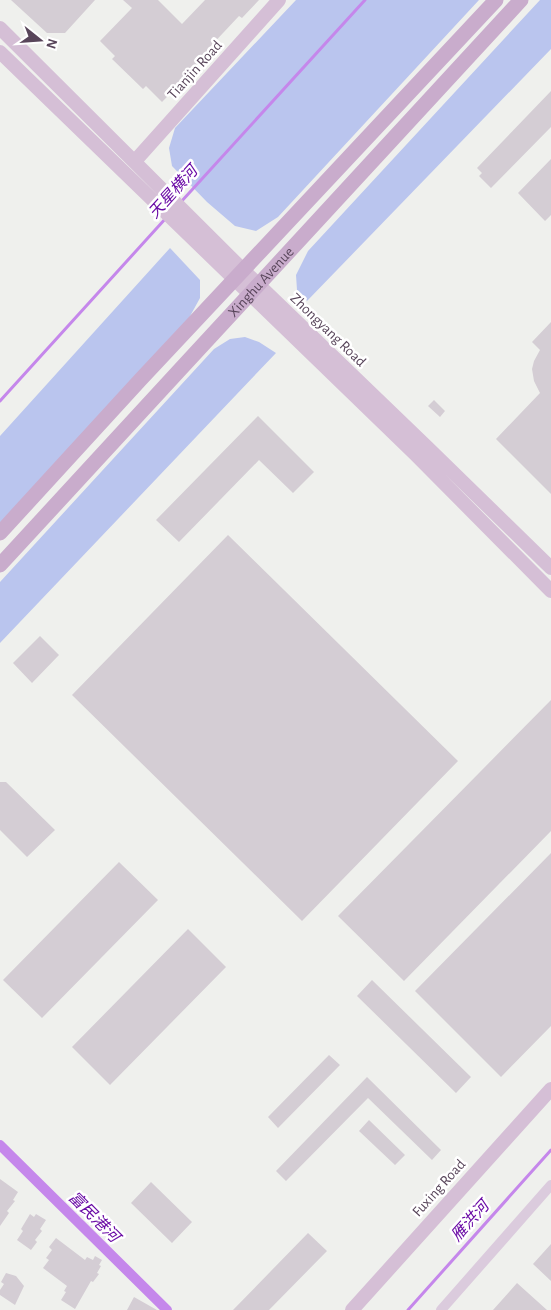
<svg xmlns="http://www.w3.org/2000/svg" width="551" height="1310" viewBox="0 0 551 1310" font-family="'Alegreya Sans','Noto Sans SC',sans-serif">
<rect width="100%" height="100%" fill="#eff0ed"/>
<path fill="#bac5ee" d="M296 0H479L278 217 256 231 235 226 207 202 172 166 169 148 175 128Z
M540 0H551V49L307 301 297 290 296 275 308 251Z
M170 248 200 280V298L189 318 0 523V436Z
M245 337 259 342 276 353 0 643V582L214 349 230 339Z"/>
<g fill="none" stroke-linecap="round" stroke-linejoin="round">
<path stroke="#c587eb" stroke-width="3" d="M180 203 365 0
M0 401 166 218
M408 1310 551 1150"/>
<path stroke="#c587eb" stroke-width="10" d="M0 1145 167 1310"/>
</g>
<path fill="#d4cdd4" d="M11 0H95L65 33H47Z
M123 0H158L182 24 205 0H259L242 18 239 16 208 49 211 52 162 102 146 86 143 89 112 59 115 56 100 41 132 8Z
M551 91V127L491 188 479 176 482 173 477 168Z
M551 159V215L545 221 518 193Z
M551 322V494L496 439 540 393 534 381 532 369 534 361 540 350 532 342Z
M434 400 445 411 440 417 428 406Z
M258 416 314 472 293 493 259 460 179 542 156 520Z
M228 535 458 761 302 921 72 695Z
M40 636 59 655 32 683 13 663Z
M551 700V831L404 981 338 916Z
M0 782H6L55 830 27 857 0 830Z
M551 853V1026L501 1077 415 991Z
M119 862 158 900 42 1018 3 980Z
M188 929 226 967 110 1085 72 1047Z
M372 980 471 1077 456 1093 357 996Z
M329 1055 340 1065 278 1128 268 1117Z
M367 1077 441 1150 432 1160 368 1098 286 1181 276 1171Z
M369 1120 405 1155 395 1165 359 1131Z
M0 1179 18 1192 13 1200 15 1201 7 1211 9 1213 0 1226Z
M151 1182 192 1222 172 1243 131 1203Z
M30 1214 34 1217 36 1214 46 1220 40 1229 42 1231 35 1240 37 1242 31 1250 17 1240 23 1231 21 1229Z
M308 1233 327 1251 269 1310H233Z
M56 1238 85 1260 87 1257 93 1260 95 1256 102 1260 99 1265 101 1266 97 1273 99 1274 93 1282 91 1281 75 1309 61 1300 66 1292 64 1291 67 1286 43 1268 49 1260 46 1258 52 1250 49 1247Z
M551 1244V1281L533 1264Z
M6 1273 16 1276 24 1286 15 1305 0 1295V1290L4 1284 1 1282Z
M517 1283 547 1310H493Z
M134 1297 157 1310H127Z"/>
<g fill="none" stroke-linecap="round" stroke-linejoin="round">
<path stroke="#dbcbdd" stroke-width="10" d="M441 1310 551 1185"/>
<path stroke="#d5bfd6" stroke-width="14" d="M0 28 243 270 427 447 551 568
M0 52 415 454 551 591
M135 161 279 0
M352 1310 551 1089"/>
<g stroke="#c9accc" stroke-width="15">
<path d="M0 533 141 379 496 0"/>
<path id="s1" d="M0 565C174 377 347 187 521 0"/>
</g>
</g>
<g text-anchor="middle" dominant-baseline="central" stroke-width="5" stroke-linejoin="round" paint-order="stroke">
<g font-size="15" fill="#58455a" stroke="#fff">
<text transform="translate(195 70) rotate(-48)">Tianjin Road</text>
<text stroke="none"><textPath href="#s1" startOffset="385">Xinghu Avenue</textPath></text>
<text transform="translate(328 330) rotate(44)">Zhongyang Road</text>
<text transform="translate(439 1188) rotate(-48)">Fuxing Road</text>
</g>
<g font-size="16" font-style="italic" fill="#6b0ca6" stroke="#fff">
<text transform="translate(173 192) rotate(-48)">天星横河</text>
<text transform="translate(94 1217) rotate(45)">富民港河</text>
<text transform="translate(470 1221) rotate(-48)">雁洪河</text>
</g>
</g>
<g transform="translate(40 40) rotate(107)" stroke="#ffffff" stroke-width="4" paint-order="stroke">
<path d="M0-4L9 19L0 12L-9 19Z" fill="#58455a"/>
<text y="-8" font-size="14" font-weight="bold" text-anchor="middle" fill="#58455a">N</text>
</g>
</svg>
